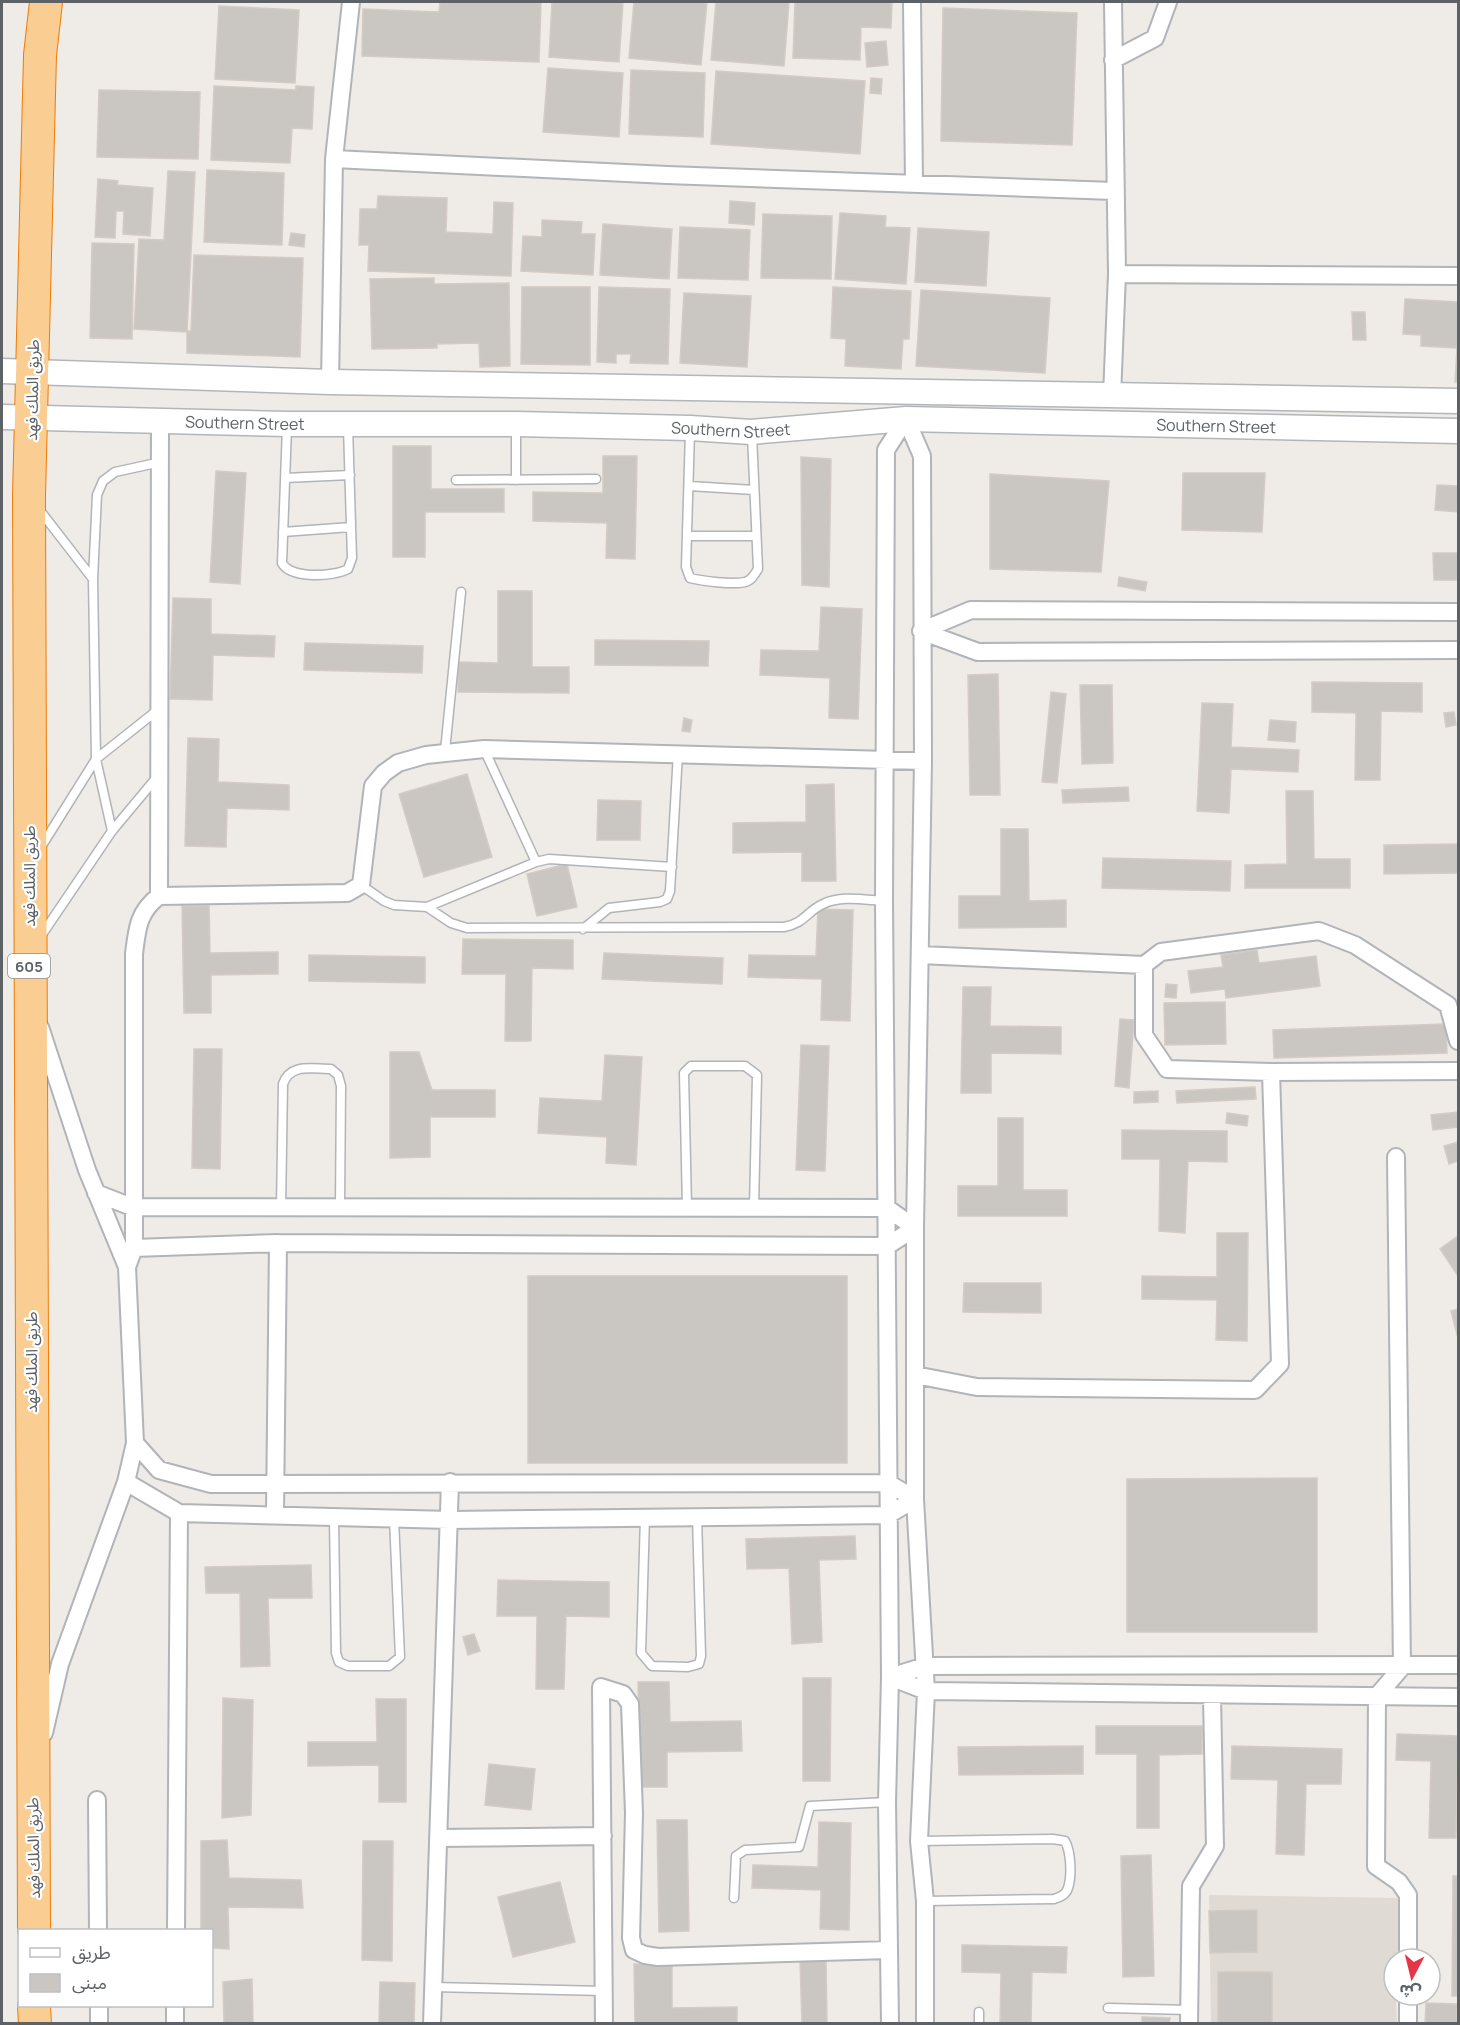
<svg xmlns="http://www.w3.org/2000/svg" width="1460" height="2025" viewBox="0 0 1460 2025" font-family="Manrope,'Noto Sans Arabic',sans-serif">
<rect width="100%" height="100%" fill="#efebe6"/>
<path fill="#dfdbd4" d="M1209 1895 1400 1898 1398 1959H1394L1397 2023H1211Z"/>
<path fill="#cac6c2" stroke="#d4ccc4" stroke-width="1.5" d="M440 2H541L539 62 362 56 363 9 439 12Z
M552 2H623L619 62 549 57Z
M634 2H707L701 65 629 58Z
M716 2H789L784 66 711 60Z
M795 2H892L891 28 861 27 860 60 793 58Z
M219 6 299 10 295 83 215 79Z
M943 8 1077 13 1072 145 941 141Z
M886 41 888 65 867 67 865 43Z
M548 68 623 73 619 137 543 132Z
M631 70 705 73 703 137 629 134Z
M716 71 865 81 860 154 711 144Z
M871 78 882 79 881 94 870 93Z
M214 86 296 90V86L314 87 312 129 292 128 290 163 211 160Z
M99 90 200 92 198 159 97 157Z
M207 170 284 173 282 245 204 242Z
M168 171 195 172 187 332 134 329 139 239 164 240Z
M98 179 118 181 117 185 153 188 150 236 123 234 124 211H116L115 238 95 237Z
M378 196 447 198 446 232 493 234 494 202 513 203 511 276 368 271 369 245H359L360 209H377Z
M730 201 755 203 754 225 729 223Z
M840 213 886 216 885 227 910 228 906 284 835 279Z
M763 214 832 216 831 279 761 278Z
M542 220 582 222 581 234H595L593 275 521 271 523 236 542 237Z
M603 224 672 229 669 279 600 275Z
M680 227 750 230 748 280 678 278Z
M918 228 989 232 986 286 915 282Z
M291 233 305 235 304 247 289 245Z
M92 243 134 244 132 339 90 338Z
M194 255 303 258 300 357 187 353V331H191Z
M434 278V284L509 283 510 366 480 367 479 343 437 344V348L372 349 370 279Z
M522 287H590V365L521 364Z
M599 287 670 289 668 364 630 363 631 354H616V363L597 362Z
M833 287 911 291 909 339H903L901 369 845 366 846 339 831 338Z
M921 290 1050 298 1045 373 916 366Z
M684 293 751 296 747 367 680 363Z
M1405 299 1458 302V382H1455L1457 348 1421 346V335L1403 334Z
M1352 312H1365L1366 340H1353Z
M393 446H431V489H504V512H425V557H393Z
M603 456H637L635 559 606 558 607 523 533 521V492L603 493Z
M801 457 831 459 829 587 802 585Z
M216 471 246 473 240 584 210 582Z
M1183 473H1265L1262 532 1182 530Z
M990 474 1109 481 1101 572 990 569Z
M1437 485 1458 486V512L1435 510Z
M1433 553H1458V580H1434Z
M1119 577 1147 582 1145 591 1118 586Z
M498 591H532V667H569V693L458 692V662L498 663Z
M173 598 211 599V634L275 636 274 657 213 655 212 700 170 699Z
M821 607 862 609 858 719 829 718 830 678 760 675 761 650 819 651Z
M595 640 709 641 708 666 595 665Z
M305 643 423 646 422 673 304 670Z
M998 674 1000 795H970L968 675Z
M1312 682 1422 683V712L1381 711 1380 780H1355L1356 713 1312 712Z
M1080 685H1112L1113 763 1082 764Z
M1051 692 1066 694 1057 783 1042 782Z
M1202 703 1233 704 1231 747 1299 750 1298 772 1231 769 1229 813 1197 811Z
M1454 712 1456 725 1446 727 1444 713Z
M684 718 692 720 690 732 682 731Z
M1270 720 1296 722 1295 742 1268 740Z
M188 738 219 739 218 782 289 785V810L227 808 226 847 185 846Z
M467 774 492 857 424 877 399 794Z
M834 784 836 881H802V852L733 853V823L806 822V785Z
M1128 787 1129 801 1063 803 1062 790Z
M1286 791H1313L1314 859H1350V888H1245V865L1287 864Z
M598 800 641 801 640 840H597Z
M1001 829H1028L1029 901 1066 900V927L959 928V896H1001Z
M1458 844V873L1384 874V845Z
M1103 858 1231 861 1230 891 1102 888Z
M567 864 577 907 537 916 527 874Z
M182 906H209L210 953 278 952V974L211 975V1013H184Z
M818 909 853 910 850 1021 821 1020 822 979 748 977 749 955 816 956Z
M463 939 573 940V969L532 968 531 1041H505L506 974H462Z
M1257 950 1259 963 1316 956 1320 986 1226 998 1225 989 1191 993 1188 971 1223 967 1221 955Z
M604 953 723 958 722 984 602 979Z
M309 955 425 957V983L309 981Z
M1166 984 1177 985 1176 998 1165 997Z
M963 987H991L990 1026 1061 1027V1054L991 1053V1093H961Z
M1225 1002 1226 1044 1165 1045 1164 1003Z
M1120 1019 1134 1020 1129 1088 1115 1086Z
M1446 1024 1447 1053 1274 1058 1273 1030Z
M801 1045 829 1046 825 1171 796 1170Z
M194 1049H222L220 1169 192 1168Z
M390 1052H419L432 1090H495V1117H430V1157L390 1158Z
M605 1055 642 1057 636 1165 606 1163 607 1137 538 1133 540 1098 602 1101Z
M1255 1087 1256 1099 1177 1103 1176 1091Z
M1158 1091V1102L1134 1103V1092Z
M1458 1112V1127L1433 1130 1431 1115Z
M1227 1113 1248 1116 1247 1126 1226 1123Z
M998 1118H1023V1190H1067V1216H958V1186H998Z
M1122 1130 1227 1131V1162L1188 1161 1185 1233 1159 1231 1160 1159H1122Z
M1458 1142V1161L1449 1164 1444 1146Z
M1217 1233H1248L1247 1341 1216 1340 1217 1300 1142 1299V1276L1217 1277Z
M1458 1236V1276L1440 1249Z
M528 1276H847V1463H528Z
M964 1283H1041V1313L963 1312Z
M1458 1309V1338L1451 1311Z
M1317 1478V1632H1127V1479Z
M855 1536 856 1559 819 1560 822 1642 792 1644 789 1568 747 1569 746 1539Z
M311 1565 312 1598H268L270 1666 241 1667 240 1593H206L205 1567Z
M498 1580 609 1582V1617L566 1616 564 1689H536L537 1616H497Z
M474 1634 480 1651 468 1655 463 1637Z
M803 1678H831L830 1781H803Z
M638 1682H669L670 1722 741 1721 742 1751 667 1752V1787H640Z
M223 1698 253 1700 251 1815 222 1818Z
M376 1699H406V1802H379V1765L308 1766V1742H377Z
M1096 1726H1202V1754L1159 1755V1828H1137V1754H1096Z
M1397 1734 1458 1736 1456 1838H1429L1431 1761 1396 1760Z
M1083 1746V1774L959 1775 958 1747Z
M1232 1746 1342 1749 1341 1784H1306L1304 1855 1276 1854 1278 1780 1231 1779Z
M489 1764 535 1769 531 1810 485 1805Z
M657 1820H687L689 1931 659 1932Z
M819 1822 851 1823 849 1930 820 1929 821 1890 752 1888 753 1865 818 1867Z
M227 1840 229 1878 301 1880 303 1908 228 1907 229 1949 212 1948V1930H201V1841Z
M363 1841H393L392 1961 362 1960Z
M1151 1855 1154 1976 1123 1977 1121 1856Z
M1453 1876H1458V1996H1452Z
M560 1882 575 1942 513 1957 498 1897Z
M1257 1910V1952L1210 1953 1209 1911Z
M962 1945 1067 1947 1066 1973 1032 1972 1031 2024H1000L1001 1973 962 1972Z
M800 1960H826L827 2024H802Z
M634 1964H672V2008L737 2007V2024H635Z
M1218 1972H1272V2024H1218Z
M252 1979 253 2024H224L223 1982Z
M380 1982 415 1983 414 2024H379Z
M1426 2003 1457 2004V2024H1425Z
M1142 2017 1170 2018 1169 2024H1142Z"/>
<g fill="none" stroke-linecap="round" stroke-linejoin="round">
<g stroke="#b1b4b8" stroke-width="11">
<path id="lane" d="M516 426V480
M287 427 282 563C291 579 333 577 348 569L352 558 348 427
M690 431 686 567 690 578C702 581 733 585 745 582 751 581 755 574 758 569L752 435
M285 478 350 475
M456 480 596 479
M689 486 754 490
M38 508 93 579
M283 532 351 527
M687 536H756
M484 749 536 862
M445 751 461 592
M112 831 96 759 93 579 97 495 103 481 115 472 161 462
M41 847 96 759 159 709
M361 885 384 901 394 905 427 907 451 923 467 928 784 927C805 923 806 912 823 904 841 895 865 900 884 901
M427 907 536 862 549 859 672 867
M583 929 609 908 660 902 667 899 670 891 678 753
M41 936 112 831 157 777
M687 1207 684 1073 691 1066H745L757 1075 754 1207
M281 1208 283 1084C290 1063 312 1069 331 1069L338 1075 341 1086 340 1205
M334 1517 336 1653 339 1662 348 1666H389L400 1657 394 1518
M645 1517 641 1653 652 1666 688 1667 699 1664 701 1656 697 1516
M919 1841 1053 1839 1065 1841C1071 1852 1072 1876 1068 1888 1066 1895 1060 1897 1054 1899L925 1901
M734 1898 736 1856 745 1850 799 1847 810 1806 887 1802
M432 1987 604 1991
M1108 2008 1189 2010
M979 2012V2024"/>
</g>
<g stroke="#b1b4b8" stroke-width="20">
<path id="street" d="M912 2 914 184
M1113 60 1155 38 1168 2
M334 159 667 175 1114 191
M1117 274 1458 276
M330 382 334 159 351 2
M1112 396 1117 274 1113 2
M906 419 922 456 923 761 915 1228V1499L926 1691 919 1841 925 1901V2024
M921 631 971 610 1458 612
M921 631 978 652 1458 650
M159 896 160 421
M920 955 1144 965 1161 952 1319 931 1355 945 1448 1005 1458 1041
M40 1027 87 1170 127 1267 135 1443 126 1482 60 1664 44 1733
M1271 1072 1458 1071
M1396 1157 1402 1667 1377 1696 1376 1866 1399 1882 1408 1895V1959
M96 1193 132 1207 887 1208 915 1228 887 1246 278 1243 134 1248 127 1267
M134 1248V954C137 929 138 912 159 896L347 893 361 885 373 786 384 773 398 763 426 755 484 749 923 761
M915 1375 977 1387 1255 1390 1280 1364 1271 1072 1167 1069 1144 1035V965
M126 1482 179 1513 450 1520 888 1515 915 1499 888 1483 211 1484 159 1470 135 1443
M275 1513 278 1243
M890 1677 926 1691 1458 1697
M890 1677 925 1666 1458 1665
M97 1800 98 1930
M438 1838 603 1836
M176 1930 179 1513
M1408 1995V2024
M99 2006V2024
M175 2024V2006
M432 2024 450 1482
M604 2024 601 1687 623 1694 630 1704 634 1813 631 1938 634 1950 645 1955 658 1957 889 1950
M890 2024 887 1802 890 1677 884 901 886 450 906 419
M1189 2024 1191 1886 1215 1846 1212 1696"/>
</g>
<g stroke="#b2b6ba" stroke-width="27">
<g id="secondary">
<path d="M2 371 330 382 1458 401"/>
<path id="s1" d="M2 417 287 424H516L690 428 751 432 906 419 1458 431"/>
</g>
</g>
<g stroke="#ef7c06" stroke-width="34">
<path id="highway" d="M34 1930 29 496 40 55 46 2
M34 2006 35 2024"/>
</g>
<use href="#lane" stroke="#fff" stroke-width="8"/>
<use href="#street" stroke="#fff" stroke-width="16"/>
<use href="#secondary" stroke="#fff" stroke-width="24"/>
<use href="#highway" stroke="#facd92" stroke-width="32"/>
</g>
<g text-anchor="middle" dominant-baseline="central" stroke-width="4.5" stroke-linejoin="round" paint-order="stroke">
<rect fill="#fff" stroke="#8e9194" stroke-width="1.5" x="8" y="954" width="42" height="24" rx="4.5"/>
<g font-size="15" font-weight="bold" fill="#5d6266">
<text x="29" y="966">605</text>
</g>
<g font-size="16" fill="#5d6266" stroke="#fff">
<text transform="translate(32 390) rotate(-89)">طريق الملك فهد</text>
<text stroke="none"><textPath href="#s1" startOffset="243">Southern Street</textPath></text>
<text stroke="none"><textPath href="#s1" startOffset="1215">Southern Street</textPath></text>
<text stroke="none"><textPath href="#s1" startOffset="729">Southern Street</textPath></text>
<text transform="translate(29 876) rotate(-90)">طريق الملك فهد</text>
<text transform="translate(31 1362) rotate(-90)">طريق الملك فهد</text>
<text transform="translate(33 1848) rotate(-91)">طريق الملك فهد</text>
</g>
</g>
<rect width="1460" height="2025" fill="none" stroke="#5d6266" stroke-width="6"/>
<rect x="18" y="1929" width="195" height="78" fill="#ffffff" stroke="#bec0c2" stroke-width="1.5"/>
<rect x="30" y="1948" width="30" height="9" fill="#ffffff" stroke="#bec0c2" stroke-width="1.5"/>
<text x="72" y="1959" font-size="18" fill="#5d6266">طريق</text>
<rect x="30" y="1974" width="30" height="18" fill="#cac6c2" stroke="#bec0c2" stroke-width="1.5"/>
<text x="72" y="1989" font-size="18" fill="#5d6266">مبنى</text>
<g transform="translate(1412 1977) rotate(187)"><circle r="28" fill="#ffffff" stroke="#bec0c2" stroke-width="1.5"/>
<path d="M0-4.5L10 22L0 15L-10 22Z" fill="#e53648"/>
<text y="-9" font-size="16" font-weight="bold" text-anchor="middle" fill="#5d6266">ش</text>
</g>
</svg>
